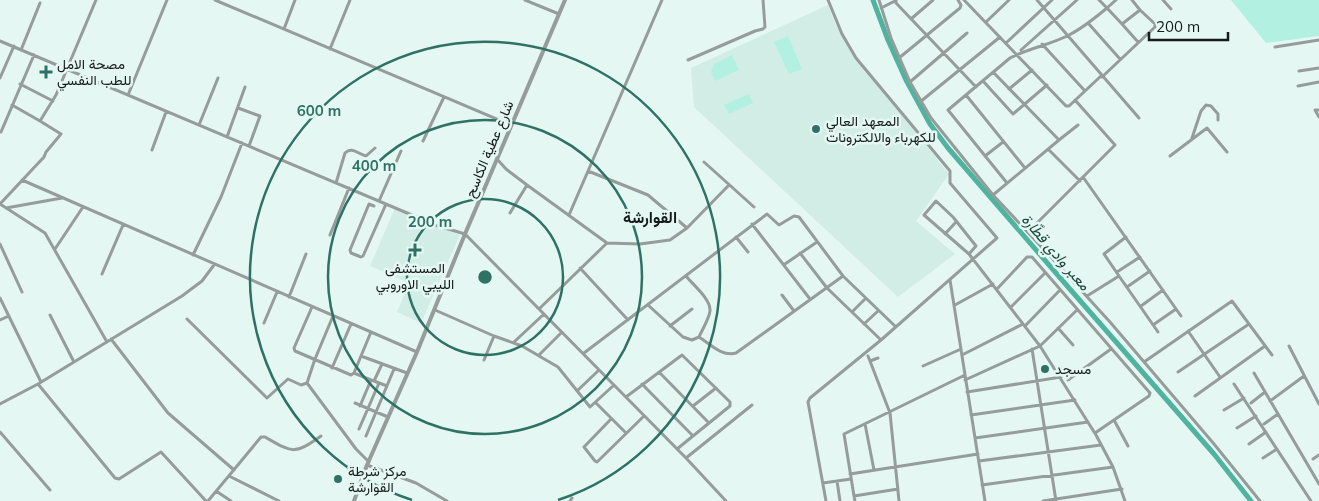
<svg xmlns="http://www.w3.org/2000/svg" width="1319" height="501" viewBox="0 0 1319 501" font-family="Mulish,Vazirmatn,sans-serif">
<rect width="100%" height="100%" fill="#e5f7f2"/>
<path fill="#d2ede6" d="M828 5 835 23 856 58 949 174 916 221 955 254 898 297 694 107 691 68Z
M395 208 438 227 460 235 421 323 397 312 409 283 370 266Z"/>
<path fill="#b2f0e2" d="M1231 0H1319V36L1266 43Z
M788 36 802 69 789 74 774 42Z
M732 55 739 70 715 81 711 72 714 64Z
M749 94 753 103 729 114 724 105Z"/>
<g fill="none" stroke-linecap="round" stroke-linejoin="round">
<path stroke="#50b3a0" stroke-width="5" d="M873 0 888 40 906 80 930 124 948 148 1062 280 1214 454 1251 501"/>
<path stroke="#959c9a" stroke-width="3" d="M215 0 511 125
M525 0 559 14
M879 0 891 38 910 82 931 118 993 195 1049 255 1110 322 1214 444 1260 501
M896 0V3L976 87
M964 0 1066 106H1069L1101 76
M1037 0 1139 118
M1099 0 1107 8 1116 0
M1132 0 1140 10
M1163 0 1171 9
M881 8 895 1
M911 19 933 0
M986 22 1009 0
M1088 23 1120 59
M1122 24 1138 42
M284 29 295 0
M0 41 438 226 465 234 686 458 726 501
M1006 43 1052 0
M1042 44 1085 91
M1275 47 1319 40
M330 49 350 0
M21 50 40 3
M1021 50 1077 0
M899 58 960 8 961 5 958 0
M688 60 755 31 763 29 765 27 763 0
M1299 71 1319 68
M0 78 14 46
M983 81 1013 114 1047 85
M910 82 967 33
M20 84 53 101
M1298 86 1319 82
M1009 89 1032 70
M128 95 167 0
M966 95 1025 168
M920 102 1000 37
M12 105 40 121
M238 108 260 116 249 146
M1319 110H1315L1319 117
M199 125 218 78
M1 132 34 55
M227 137 245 87
M1192 138 1201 111 1206 105 1211 106 1218 114V120
M1059 140 1078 125
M423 141 444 97
M1048 149 1080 181
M152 150 166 112
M985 156 1003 142
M1170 156 1207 128 1227 152
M497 159 506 169 527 185 607 243 640 244 670 240 687 228 729 185
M704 162 754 207
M588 171 648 195 687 228
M1083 177 1181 316
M22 180 417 352
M336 183 345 153C352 146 358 154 366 156L375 148
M1007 183 948 110 1010 58C1029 48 1050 45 1069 35 1083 28 1095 18 1107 8L1122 24 1140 10 1155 24V27L1102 77
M993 195 1059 140 993 72
M379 201 401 151
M0 204 44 157 46 152 61 134 40 121 56 95 96 0
M0 204 45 233 107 342
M374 206 369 204 350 250 351 253 361 257 363 256 386 204
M6 208 62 198
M510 213 527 185
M569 215 662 0
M752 224 810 299
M1028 232 1115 145 1075 100
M945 234 956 222
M330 235 349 188
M736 237 748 252
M0 244 22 292
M55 249 83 207
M800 253 827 288 881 340
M969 254 976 246 953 217 936 201 924 215 969 254 1040 346 1096 435 1113 467 1125 501
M193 255 221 197 242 143
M785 264 817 242
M580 268 628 320
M1117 272 1140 257
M102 274 123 225
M1119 276 1104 254 1126 237
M950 280 985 501
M1127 287 1150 271
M997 289 1027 257H1032L1150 393 1149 396 1095 433
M782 295 794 311
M1087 296 1119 276 1158 332
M289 297 306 254
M0 298 41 382
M648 305 683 337 692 340 699 337C702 330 709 319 710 311 711 299 693 285 686 276
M955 305 993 284
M1141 306 1163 290
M312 307 294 348 295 351 351 375 354 373 361 356
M1011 307 1045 273
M539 309 607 243
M435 310 494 336 484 360
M852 312 866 298
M50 315 74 362
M187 319 267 398 288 379 301 385 307 383 315 359 333 316
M0 320 9 316
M264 323 277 292
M864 324 878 311
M1153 325 1176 309
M670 326 692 309
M1025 326 1060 290
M1058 328 1073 345
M1188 331 1220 377
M371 332 361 356 407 373
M494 336 522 346 558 367 590 407 614 385
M699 337C710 344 722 357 736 353L843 276
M111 339 168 413 234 470
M514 342 544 314
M1289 346 1319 404
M1032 349 1056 501
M584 353 767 214 779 225 794 216 799 217 843 276 896 327
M539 355 562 332
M962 355 1023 324
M868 356 870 361
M878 358 870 361 890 413 899 501
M1144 362 1232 301 1272 355
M923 366 961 349
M332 368 351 324
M659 372 709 423
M1178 372 1249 324
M354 373 371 380
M1254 373 1319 484
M965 380 1040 346 1077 310
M1068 380 1111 349
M374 381 387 386
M307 383 356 449 369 462
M38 384 115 478 119 479 161 452 206 501
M642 384 693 436
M1234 384 1311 501
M577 391 599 370
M967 392 1061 377
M1195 396 1265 346
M626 397 682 355 730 402V406L677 449
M1270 401 1304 376
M355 403 388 417
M596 403 626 433
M1251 403 1265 392
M0 404 38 384 182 296 202 281 214 265
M360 406 371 380 374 381 382 364
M693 406 716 388
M1224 410 1244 398
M971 415 1075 400
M611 419 584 447 595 461 597 462 644 416
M1114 420 1128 446
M865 424 874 470
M1264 424 1278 414
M1237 428 1256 416
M359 429 379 383
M0 432 50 490
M366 436 394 369
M975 438 1088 422
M1249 444 1266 432
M686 458 752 405
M1263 458 1277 449
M1313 459 1319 455
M979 461 1101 445
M367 465 416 483 447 501
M850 474 978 454
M229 476 279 501
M837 481 840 501
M823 483 851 479
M982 485 1113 467
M898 489 854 496 844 434 965 375
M216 491 231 501
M854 496 855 501
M208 501 261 437H265C293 453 294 455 321 436
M570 501 572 498
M826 501 808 402 810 398 881 340 997 238 950 183V171L856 58 842 34 828 0
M1043 501 1122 489"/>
<path stroke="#959c9a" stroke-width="4" d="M354 501 367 465 417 352 465 234 565 0"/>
</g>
<g fill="none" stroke="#2e7265" stroke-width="2.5">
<circle cx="485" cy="277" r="78"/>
<circle cx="485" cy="277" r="157"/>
<path d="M412 500A235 235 0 1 1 558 500"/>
</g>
<g fill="#2e7265" stroke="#e5f7f2" stroke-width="2">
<path d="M43.5 64.5h5v5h5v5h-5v5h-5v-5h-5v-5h5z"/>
<circle cx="816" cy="129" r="5"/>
<path d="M412.5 242.5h5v5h5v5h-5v5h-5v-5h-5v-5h5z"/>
<circle cx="1045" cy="369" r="5"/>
<circle cx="338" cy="479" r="5"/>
</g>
<g text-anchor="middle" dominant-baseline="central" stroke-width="5" stroke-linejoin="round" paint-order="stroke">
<g font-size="14" fill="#141b19" stroke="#e5f7f2" text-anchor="start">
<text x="57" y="64">مصحة الامل<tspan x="57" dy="16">للطب النفسي</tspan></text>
<text x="826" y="121">المعهد العالي<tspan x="826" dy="16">للكهرباء والالكترونات</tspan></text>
<text x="415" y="268" text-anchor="middle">المستشفی<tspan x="415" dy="16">الليبي الاوروبي</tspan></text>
<text x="1055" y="369">مسجد</text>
<text x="348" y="471">مركز شرطة<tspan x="348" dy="16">القوارشة</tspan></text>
</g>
<g font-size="14" fill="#141b19" stroke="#e5f7f2">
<text transform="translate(489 149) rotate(-67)">شارع عطية الكاسح</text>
</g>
<g font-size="15" font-style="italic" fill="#19453d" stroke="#e5f7f2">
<text transform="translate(1056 252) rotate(49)">معبر وادي قطّارة</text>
</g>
<g font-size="16" font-weight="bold" fill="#141b19" stroke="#e5f7f2">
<text x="650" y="217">القوارشة</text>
</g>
</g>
<circle cx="485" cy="277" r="8" fill="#2e7265" stroke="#e5f7f2" stroke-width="2.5"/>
<g font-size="15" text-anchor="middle" font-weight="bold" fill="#2e7265" stroke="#e5f7f2" stroke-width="5" stroke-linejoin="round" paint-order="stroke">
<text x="319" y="116">600 m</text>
<text x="374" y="171">400 m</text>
<text x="430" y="227">200 m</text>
</g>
<path d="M1149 32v8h79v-8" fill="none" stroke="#141b19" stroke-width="2.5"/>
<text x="1156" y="32" font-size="15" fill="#141b19" stroke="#e5f7f2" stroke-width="4" paint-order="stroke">200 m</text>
</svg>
